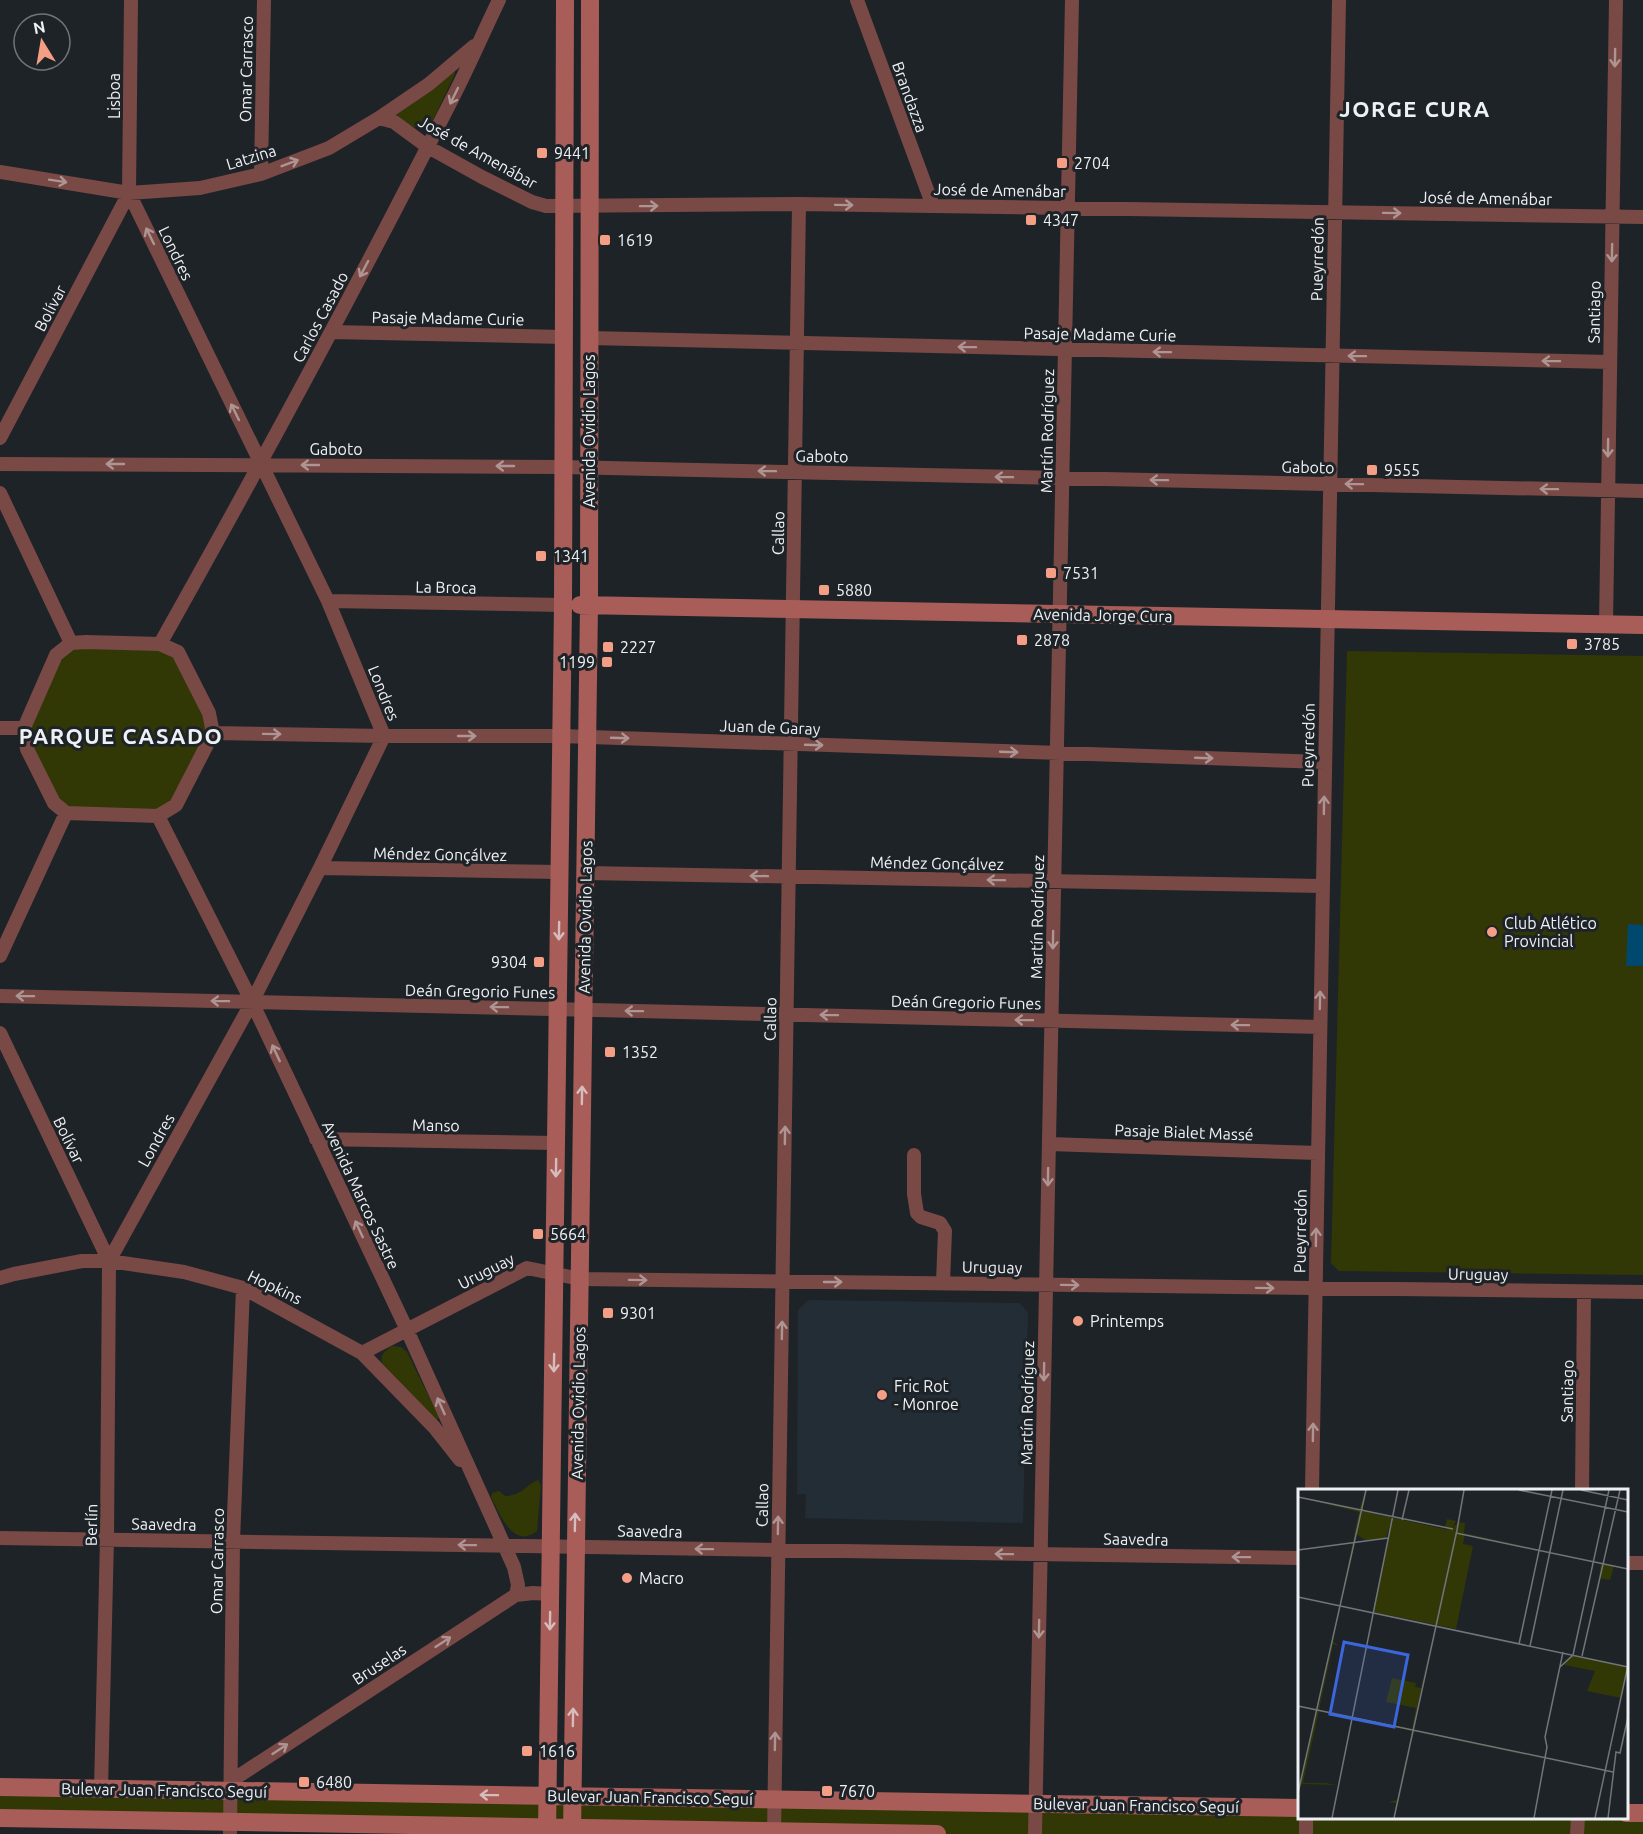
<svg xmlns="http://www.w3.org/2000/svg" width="1643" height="1834" viewBox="0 0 1643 1834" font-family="Ubuntu,sans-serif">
<rect width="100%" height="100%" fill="#1e2328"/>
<path fill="#232d36" d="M808 1300 1020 1303 1028 1313 1023 1523 805 1518 806 1494H797L798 1310Z"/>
<path fill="#313805" d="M454 71 455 74 431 124C419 133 409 125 397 119L396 115 427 93Z
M71 643 178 652 213 733 176 805 158 816 66 813 27 749 31 711Z
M1347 651 1643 656V1275L1339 1271 1331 1263Z
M392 1346 401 1347 407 1352 439 1417 438 1419H435L382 1363C380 1354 385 1351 392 1346Z
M538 1480 541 1485 537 1531C513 1550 500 1514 491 1497L492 1493 499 1491 505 1496C522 1496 524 1486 538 1480Z
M0 1787 1299 1808 1300 1818H1626L1643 1813V1834H937L0 1818Z"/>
<path fill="#00486d" d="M1628 924 1643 925V966H1626Z"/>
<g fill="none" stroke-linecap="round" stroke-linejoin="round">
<path stroke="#794946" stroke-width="14" d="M857 0 933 206
M379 118 394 122 428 147 482 177 532 202 546 206 799 204 1643 217
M0 172 129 193 200 188 261 174 329 148 379 118 429 84 474 46
M261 174 264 0
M331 332 564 337
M589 338 1610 362
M0 438 129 193
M0 464 563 467 1643 491
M0 493 71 643
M328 601 563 605
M1606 624 1616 0
M86 642 160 644 178 652 209 713 213 733 176 805 158 816 66 813 54 803 27 749 24 728 56 655 71 643Z
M160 644C261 464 359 283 452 99 469 66 483 33 499 0
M0 728H24
M213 733 384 736H561L1324 762
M158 816 252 1002 407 1330 514 1567 518 1585 516 1595
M320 868 559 872
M586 873 1322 886
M0 956 66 813
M0 996 1320 1027
M0 1033 109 1261 107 1539 101 1789
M316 1139 556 1143
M1049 1144 1318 1153
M914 1155V1194L917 1213 921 1217 940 1223 945 1231 943 1283
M109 1261 252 1002 320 868 384 736 328 601 129 193 131 0
M0 1278 14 1274 82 1261H109L184 1272 243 1288 362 1353 434 1427 460 1460
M362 1353 527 1268 580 1279 1643 1292
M1312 1490 1339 0
M1582 1490 1584 1292
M0 1538 1300 1558
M1626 1563H1643
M231 1781 516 1595 533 1593 550 1594
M230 1834 233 1541 243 1288
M774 1834 799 204
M1035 1834 1072 0
M1306 1834V1818
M1577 1834 1578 1818"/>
<path stroke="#a95d58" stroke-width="18" d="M580 605 1643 625
M0 1787 1300 1808
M1626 1813H1643
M0 1818 937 1834
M547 1834 563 605 565 0
M572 1834 589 606 590 0"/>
</g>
<defs><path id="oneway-shaft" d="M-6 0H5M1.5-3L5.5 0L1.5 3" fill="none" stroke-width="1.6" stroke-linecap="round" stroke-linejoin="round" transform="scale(1.5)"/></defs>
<g stroke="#ae9594">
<use href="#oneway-shaft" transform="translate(1615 58) rotate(91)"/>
<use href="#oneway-shaft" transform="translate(454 96) rotate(116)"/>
<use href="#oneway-shaft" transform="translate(290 163) rotate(-21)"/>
<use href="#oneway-shaft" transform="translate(58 181) rotate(9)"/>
<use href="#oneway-shaft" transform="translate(844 205) rotate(1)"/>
<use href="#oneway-shaft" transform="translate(649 206) rotate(-1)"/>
<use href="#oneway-shaft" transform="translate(1392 213) rotate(1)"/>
<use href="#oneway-shaft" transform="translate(150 236) rotate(-116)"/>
<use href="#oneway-shaft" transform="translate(1612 253) rotate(91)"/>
<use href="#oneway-shaft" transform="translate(364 269) rotate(118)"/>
<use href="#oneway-shaft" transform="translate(967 347) rotate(-179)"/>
<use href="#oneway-shaft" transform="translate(1162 352) rotate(-179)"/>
<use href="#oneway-shaft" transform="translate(1357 356) rotate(-179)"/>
<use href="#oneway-shaft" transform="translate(1551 361) rotate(-179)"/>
<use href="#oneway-shaft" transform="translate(235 412) rotate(-116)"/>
<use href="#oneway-shaft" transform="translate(1608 448) rotate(91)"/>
<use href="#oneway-shaft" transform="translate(115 464) rotate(-180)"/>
<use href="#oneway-shaft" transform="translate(310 465) rotate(-180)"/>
<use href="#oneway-shaft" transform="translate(505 466) rotate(-180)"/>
<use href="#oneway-shaft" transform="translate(767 471) rotate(-179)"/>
<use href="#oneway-shaft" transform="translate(1004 477) rotate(-179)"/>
<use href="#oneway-shaft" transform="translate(1159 480) rotate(-179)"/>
<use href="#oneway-shaft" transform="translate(1354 484) rotate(-179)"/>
<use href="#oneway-shaft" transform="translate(1549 489) rotate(-179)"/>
<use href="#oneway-shaft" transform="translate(272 734) rotate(1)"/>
<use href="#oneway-shaft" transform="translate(467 736)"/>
<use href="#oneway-shaft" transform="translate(620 738) rotate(2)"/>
<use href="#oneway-shaft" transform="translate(814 745) rotate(2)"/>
<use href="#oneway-shaft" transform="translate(1009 752) rotate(2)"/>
<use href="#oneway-shaft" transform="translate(1204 758) rotate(2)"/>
<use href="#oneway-shaft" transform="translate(1324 805) rotate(-89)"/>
<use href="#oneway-shaft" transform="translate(759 876) rotate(-179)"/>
<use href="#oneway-shaft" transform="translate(996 880) rotate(-179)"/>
<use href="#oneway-shaft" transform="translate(1053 940) rotate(91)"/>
<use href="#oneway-shaft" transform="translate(25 996) rotate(-179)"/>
<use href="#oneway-shaft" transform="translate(1320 1000) rotate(-89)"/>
<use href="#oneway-shaft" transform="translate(220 1001) rotate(-179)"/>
<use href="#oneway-shaft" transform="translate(499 1007) rotate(-179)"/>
<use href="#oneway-shaft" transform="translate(634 1011) rotate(-179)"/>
<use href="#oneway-shaft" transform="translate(829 1015) rotate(-179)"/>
<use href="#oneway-shaft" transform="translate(1024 1020) rotate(-179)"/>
<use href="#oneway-shaft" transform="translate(1240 1025) rotate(-179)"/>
<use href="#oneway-shaft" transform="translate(276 1053) rotate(-115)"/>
<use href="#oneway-shaft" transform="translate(785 1135) rotate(-89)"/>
<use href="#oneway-shaft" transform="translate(1048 1177) rotate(91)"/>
<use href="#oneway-shaft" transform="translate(359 1229) rotate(-115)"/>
<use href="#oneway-shaft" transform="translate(1316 1237) rotate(-89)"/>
<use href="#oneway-shaft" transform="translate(638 1280) rotate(1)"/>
<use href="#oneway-shaft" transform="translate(833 1282)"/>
<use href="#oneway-shaft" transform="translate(1070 1285) rotate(1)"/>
<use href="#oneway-shaft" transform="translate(1265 1288) rotate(1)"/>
<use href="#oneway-shaft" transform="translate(782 1330) rotate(-89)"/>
<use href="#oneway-shaft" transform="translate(1044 1372) rotate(91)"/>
<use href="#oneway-shaft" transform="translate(441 1406) rotate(-114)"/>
<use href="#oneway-shaft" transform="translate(1313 1432) rotate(-89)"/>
<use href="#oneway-shaft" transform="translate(778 1525) rotate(-89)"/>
<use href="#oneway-shaft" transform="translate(467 1545) rotate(-179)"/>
<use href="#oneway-shaft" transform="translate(704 1549) rotate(-179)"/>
<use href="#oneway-shaft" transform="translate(1004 1554) rotate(-179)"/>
<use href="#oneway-shaft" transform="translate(1241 1557) rotate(-179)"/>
<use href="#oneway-shaft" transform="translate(1039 1629) rotate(91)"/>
<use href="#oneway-shaft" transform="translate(443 1642) rotate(-33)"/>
<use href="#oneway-shaft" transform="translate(775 1741) rotate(-89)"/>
<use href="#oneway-shaft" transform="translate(280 1749) rotate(-33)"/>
</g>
<g stroke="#d6bdbd">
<use href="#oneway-shaft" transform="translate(559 931) rotate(91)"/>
<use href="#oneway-shaft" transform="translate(582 1095) rotate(-89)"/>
<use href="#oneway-shaft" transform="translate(556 1168) rotate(91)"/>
<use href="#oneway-shaft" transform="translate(554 1363) rotate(91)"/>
<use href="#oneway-shaft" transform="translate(575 1522) rotate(-89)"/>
<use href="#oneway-shaft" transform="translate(550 1621) rotate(91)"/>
<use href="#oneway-shaft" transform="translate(573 1717) rotate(-89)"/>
<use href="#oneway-shaft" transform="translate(489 1795) rotate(-179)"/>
</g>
<g fill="#f49e86" stroke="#1e2328" stroke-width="2">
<rect x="536" y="147" width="12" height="12" rx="3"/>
<rect x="1056" y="157" width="12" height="12" rx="3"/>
<rect x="1025" y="214" width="12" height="12" rx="3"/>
<rect x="599" y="234" width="12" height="12" rx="3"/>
<rect x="1366" y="464" width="12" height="12" rx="3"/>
<rect x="535" y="550" width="12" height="12" rx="3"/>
<rect x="1045" y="567" width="12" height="12" rx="3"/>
<rect x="818" y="584" width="12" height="12" rx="3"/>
<rect x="1016" y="634" width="12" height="12" rx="3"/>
<rect x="1566" y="638" width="12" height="12" rx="3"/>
<rect x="602" y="641" width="12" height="12" rx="3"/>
<rect x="601" y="656" width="12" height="12" rx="3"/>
<circle cx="1492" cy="932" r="6"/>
<rect x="533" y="956" width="12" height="12" rx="3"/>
<rect x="604" y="1046" width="12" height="12" rx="3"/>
<rect x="532" y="1228" width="12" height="12" rx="3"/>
<rect x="602" y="1307" width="12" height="12" rx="3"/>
<circle cx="1078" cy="1321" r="6"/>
<circle cx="882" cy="1395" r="6"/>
<circle cx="627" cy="1578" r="6"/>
<rect x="521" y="1745" width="12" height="12" rx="3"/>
<rect x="298" y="1776" width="12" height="12" rx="3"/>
<rect x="821" y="1785" width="12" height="12" rx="3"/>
</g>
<g text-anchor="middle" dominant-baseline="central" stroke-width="6" stroke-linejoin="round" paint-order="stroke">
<g font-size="16" fill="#eef1f4" stroke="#1e2328">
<text transform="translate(246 69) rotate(-89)">Omar Carrasco</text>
<text transform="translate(114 96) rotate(-90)">Lisboa</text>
<text transform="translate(910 97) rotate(70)">Brandazza</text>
<text transform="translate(478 152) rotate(29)">José de Amenábar</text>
<text transform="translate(251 157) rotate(-17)">Latzina</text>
<text transform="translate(1000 190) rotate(1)">José de Amenábar</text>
<text transform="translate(1486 198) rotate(1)">José de Amenábar</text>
<text transform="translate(176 253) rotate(64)">Londres</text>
<text transform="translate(1317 259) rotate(-89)">Pueyrredón</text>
<text transform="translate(50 308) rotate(-62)">Bolívar</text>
<text transform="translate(1594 312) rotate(-89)">Santiago</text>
<text transform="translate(320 317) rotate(-62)">Carlos Casado</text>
<text transform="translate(448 318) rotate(1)">Pasaje Madame Curie</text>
<text transform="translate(1100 334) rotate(1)">Pasaje Madame Curie</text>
<text transform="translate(589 431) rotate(-90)">Avenida Ovidio Lagos</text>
<text transform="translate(1047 431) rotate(-89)">Martín Rodríguez</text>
<text x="336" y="449">Gaboto</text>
<text transform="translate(822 456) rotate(1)">Gaboto</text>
<text transform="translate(1308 467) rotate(1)">Gaboto</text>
<text transform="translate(778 533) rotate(-89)">Callao</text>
<text transform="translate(446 587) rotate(1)">La Broca</text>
<text transform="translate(1103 615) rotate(1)">Avenida Jorge Cura</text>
<text transform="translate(384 693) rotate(68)">Londres</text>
<text transform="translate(770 727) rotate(2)">Juan de Garay</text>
<text transform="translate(1308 745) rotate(-89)">Pueyrredón</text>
<text transform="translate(440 854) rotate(1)">Méndez Gonçálvez</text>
<text transform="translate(937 863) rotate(1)">Méndez Gonçálvez</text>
<text transform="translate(585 917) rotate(-89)">Avenida Ovidio Lagos</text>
<text transform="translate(1037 917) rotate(-89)">Martín Rodríguez</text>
<text transform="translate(480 991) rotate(1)">Deán Gregorio Funes</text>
<text transform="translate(966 1002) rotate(1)">Deán Gregorio Funes</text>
<text transform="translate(770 1019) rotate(-89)">Callao</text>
<text transform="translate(436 1125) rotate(1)">Manso</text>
<text transform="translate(1184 1132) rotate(2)">Pasaje Bialet Massé</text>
<text transform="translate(69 1140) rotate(64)">Bolívar</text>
<text transform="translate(156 1140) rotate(-61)">Londres</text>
<text transform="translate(361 1195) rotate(65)">Avenida Marcos Sastre</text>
<text transform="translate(1300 1231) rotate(-89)">Pueyrredón</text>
<text transform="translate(992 1267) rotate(1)">Uruguay</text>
<text transform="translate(486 1271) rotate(-27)">Uruguay</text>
<text transform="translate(1478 1274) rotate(1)">Uruguay</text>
<text transform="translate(275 1287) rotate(26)">Hopkins</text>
<text transform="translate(1567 1391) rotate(-89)">Santiago</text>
<text transform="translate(578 1403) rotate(-89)">Avenida Ovidio Lagos</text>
<text transform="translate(1027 1403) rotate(-89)">Martín Rodríguez</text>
<text transform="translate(762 1505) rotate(-89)">Callao</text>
<text transform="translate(164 1524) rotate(1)">Saavedra</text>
<text transform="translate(91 1525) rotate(-89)">Berlín</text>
<text transform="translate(650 1531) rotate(1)">Saavedra</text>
<text transform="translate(1136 1539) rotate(1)">Saavedra</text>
<text transform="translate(217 1561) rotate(-89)">Omar Carrasco</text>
<text transform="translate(379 1664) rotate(-33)">Bruselas</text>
<text transform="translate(164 1790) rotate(1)">Bulevar Juan Francisco Seguí</text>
<text transform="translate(650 1797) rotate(1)">Bulevar Juan Francisco Seguí</text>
<text transform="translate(1136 1805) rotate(1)">Bulevar Juan Francisco Seguí</text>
</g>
<g font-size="16" fill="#eef1f4" stroke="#1e2328" text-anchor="start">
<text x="554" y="153">9441</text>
<text x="1074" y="163">2704</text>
<text x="1043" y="220">4347</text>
<text x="617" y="240">1619</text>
<text x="1384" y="470">9555</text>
<text x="553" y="556">1341</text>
<text x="1063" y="573">7531</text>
<text x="836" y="590">5880</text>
<text x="1034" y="640">2878</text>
<text x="1584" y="644">3785</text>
<text x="620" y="647">2227</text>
<text x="595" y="662" text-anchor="end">1199</text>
<text x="1504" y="923">Club Atlético<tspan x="1504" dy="18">Provincial</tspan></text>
<text x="527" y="962" text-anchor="end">9304</text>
<text x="622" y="1052">1352</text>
<text x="550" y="1234">5664</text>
<text x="620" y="1313">9301</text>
<text x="1090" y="1321">Printemps</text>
<text x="894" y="1386">Fric Rot<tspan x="894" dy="18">- Monroe</tspan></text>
<text x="639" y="1578">Macro</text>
<text x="539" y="1751">1616</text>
<text x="316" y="1782">6480</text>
<text x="839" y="1791">7670</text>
</g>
<g font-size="22" font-weight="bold" letter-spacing="1.5" fill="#eef1f4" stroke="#1e2328">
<text x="1415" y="108">JORGE CURA</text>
<text x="121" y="735">PARQUE CASADO</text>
</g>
</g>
<g transform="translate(1298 1489)">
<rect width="330" height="330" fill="#1e2328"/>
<path d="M68 1 64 22 151 41 147 38 149 30 158 32 154 40 160 33 167 34 166 44 330 80 316 77 312 91 301 89 303 74 167 45 165 55 175 57 158 140 75 123 93 33 88 49 67 51 58 45 35 152 40 157 35 155 21 221 114 240 118 219 88 213 94 189 118 194 117 198 123 199 136 137 115 241 315 285 115 242 95 329 99 314 90 313 99 311 114 242 21 222 5 294H28L38 296 4 295 0 304 19 222 0 217 20 220 61 23 0 8 61 21ZM275 166 330 178 323 209 289 202 297 182 266 176Z" fill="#313805"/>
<path fill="none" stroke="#71757a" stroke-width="1.5" d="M221 1 330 23M283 1 330 11M0 8 155 40M104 31 111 1M159 41 166 1M158 44 330 80M0 61 90 49M0 108 330 178M221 155 254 1M232 157 265 1M284 167 322 1M262 178 275 166 311 1M0 217 315 283M0 304 68 1M34 329 100 1M96 329 159 41M236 329 249 258 247 248 265 163M297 329 330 176M310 329 318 263 322 264 330 228"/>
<path fill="#3c66dc" fill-opacity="0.15" stroke="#3c66dc" stroke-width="3" d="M46 153 110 166 96 238 32 225Z"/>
<rect width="330" height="330" fill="none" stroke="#eef1f4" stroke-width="3"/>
</g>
<g transform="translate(42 42) rotate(349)"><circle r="28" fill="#1e2328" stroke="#71757a" stroke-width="1.5"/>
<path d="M0-4.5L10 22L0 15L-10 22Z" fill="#f49e86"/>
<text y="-9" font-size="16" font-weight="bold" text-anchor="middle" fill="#eef1f4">N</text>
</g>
</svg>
